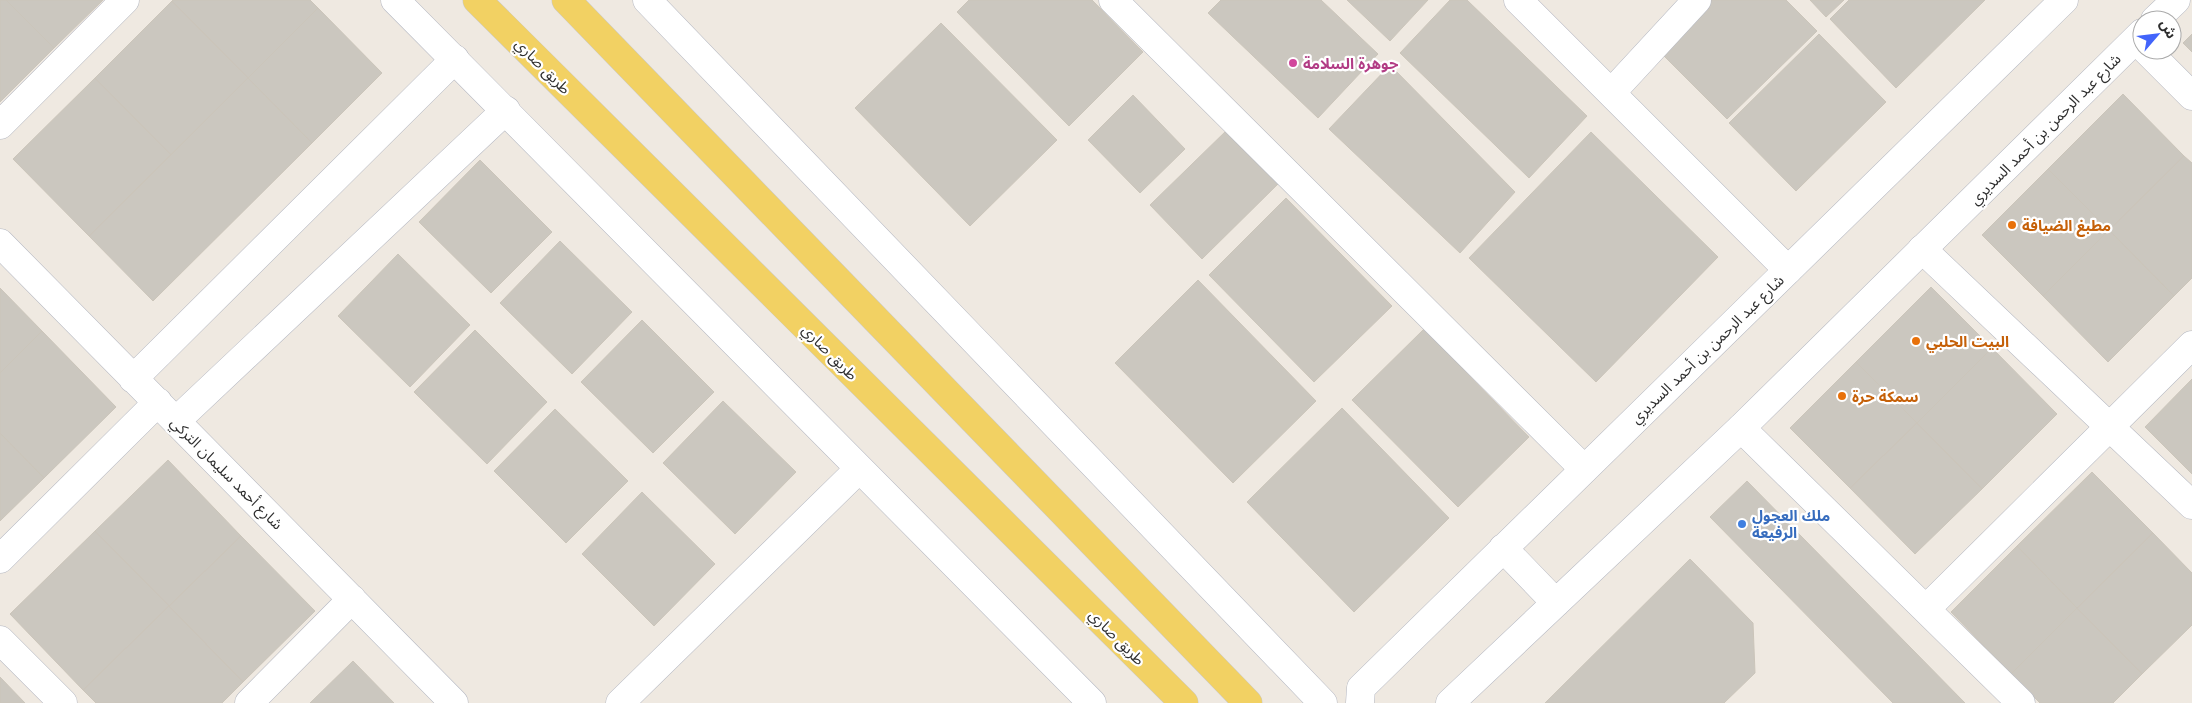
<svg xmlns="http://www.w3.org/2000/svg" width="2192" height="703" viewBox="0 0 2192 703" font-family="Helvetica,'Noto Sans Arabic',sans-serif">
<rect width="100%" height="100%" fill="#efe9e1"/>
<path fill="#cbc7bf" stroke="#cbc5ba" d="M0 0H6L54 48 0 102Z
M6 0H103L54 48Z
M173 0H310L318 8 248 78 172 1Z
M969 0H1092L1143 52 1069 126 957 12Z
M1221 0H1321L1378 54 1318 118 1208 13Z
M1347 0H1428L1390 41Z
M1450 0H1467L1587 116 1529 178 1400 53Z
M1712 0H1786L1817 31 1727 119 1660 52Z
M1810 0H1844L1826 17Z
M1849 0H1985L1896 88 1830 19Z
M172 1 248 78 171 155 95 78Z
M318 8 382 73 312 143 248 78Z
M941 23 1057 140 970 226 855 108Z
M1819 34 1886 102 1796 191 1729 123Z
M2192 34V52L2183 43Z
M1390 65 1515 192 1460 253 1329 129Z
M95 78 171 155 89 236 13 159Z
M248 78 312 143 153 301 89 236Z
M2123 94 2184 156 2109 230 2048 169Z
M1133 95 1185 149 1140 193 1088 140Z
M1229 128 1281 181 1202 259 1150 205Z
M1591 132 1718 257 1596 382 1469 258Z
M2184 156 2192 163V278L2174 296 2109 230Z
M480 160 552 232 491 293 419 222Z
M2048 169 2109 230 2043 296 1982 235Z
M1286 198 1392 306 1314 382 1209 275Z
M2109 230 2174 296 2108 362 2043 296Z
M560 241 632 312 572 374 500 303Z
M398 254 470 325 410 387 338 316Z
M1198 280 1316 401 1233 483 1115 363Z
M1931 287 1992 348 1917 423 1856 362Z
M0 288 42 331 0 373Z
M642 320 714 392 653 453 581 382Z
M1424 329 1529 437 1458 507 1352 400Z
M475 330 547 402 487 464 414 392Z
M42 331 116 407 44 478 0 433V373Z
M1992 348 2057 414 1982 489 1917 423Z
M1856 362 1917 423 1850 488 1790 428Z
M2192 379V474L2145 427Z
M723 401 796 472 735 534 663 463Z
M1342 408 1449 518 1354 612 1247 502Z
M555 409 628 481 566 543 494 471Z
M1917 423 1982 489 1915 554 1850 488Z
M0 433 44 478 0 521Z
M168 460 241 536 169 606 95 531Z
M2092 472 2153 533 2077 608 2017 546Z
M1747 481 1965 703H1893L1710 517Z
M642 492 715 564 654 626 582 554Z
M95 531 169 606 83 690 10 614Z
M2153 533 2192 573V625L2142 674 2077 608Z
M241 536 315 611 243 682 169 606Z
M2017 546 2077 608 2011 674 1951 612Z
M1690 559 1753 623 1755 673 1724 703H1545Z
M169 606 243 682 222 703H96L83 690Z
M2077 608 2142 674 2113 703H2040L2011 674Z
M353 661 394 703H310Z
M0 677 25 703H0Z"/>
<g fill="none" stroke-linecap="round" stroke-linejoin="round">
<g stroke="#b4b7c1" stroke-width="29">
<path id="minor" d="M1113 0 1584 469
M1518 0 1788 270
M2146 50 2192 96
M1611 93 1697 0
M0 125 125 0
M0 243 454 703
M1922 249 2192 505
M133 379 455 59
M176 421 506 110
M1741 428 2021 703
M0 559 158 402
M1926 609 2192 345
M0 640 63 703
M249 703 352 599
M620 703 858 470"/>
</g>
<g stroke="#b4b7c1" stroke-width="29">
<path id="tertiary" d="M2155 20 2176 0
M1503 548 1556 603
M1360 703 1361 688 2064 0
M1450 703 1741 428 2142 33"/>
</g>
<g stroke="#b4b7c1" stroke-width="29">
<path id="secondary" d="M395 0 1092 703
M647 0 1323 703"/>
</g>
<g stroke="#c9c9c9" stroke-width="29">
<path id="primary" d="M477 0 1184 703
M566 0 1248 703"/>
</g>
<use href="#minor" stroke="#fff" stroke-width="28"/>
<use href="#tertiary" stroke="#fff" stroke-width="28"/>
<use href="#secondary" stroke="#fff" stroke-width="28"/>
<use href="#primary" stroke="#f2d163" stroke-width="28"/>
</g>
<circle fill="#d1479c" stroke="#fff" stroke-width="2" cx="1293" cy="63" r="5"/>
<g fill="#e8710a" stroke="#fff" stroke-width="2">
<circle cx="2012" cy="225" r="5"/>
<circle cx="1916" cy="341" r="5"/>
<circle cx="1842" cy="396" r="5"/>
</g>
<circle fill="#3f7fe0" stroke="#fff" stroke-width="2" cx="1742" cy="524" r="5"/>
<g text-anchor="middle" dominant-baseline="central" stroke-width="4.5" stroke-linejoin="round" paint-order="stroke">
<g font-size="15" font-weight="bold" fill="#b23c85" stroke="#fff" text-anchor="start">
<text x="1303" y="63">جوهرة السلامة</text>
</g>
<g font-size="15" fill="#2e2e2e" stroke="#fff">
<text transform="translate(543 66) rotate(45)">طريق صاري</text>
<text transform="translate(2045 129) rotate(-45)">شارع عبد الرحمن بن أحمد السديري</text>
<text transform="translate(1707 349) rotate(-44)">شارع عبد الرحمن بن أحمد السديري</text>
<text transform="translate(830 352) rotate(45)">طريق صاري</text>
<text transform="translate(227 473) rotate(45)">شارع أحمد سليمان التركي</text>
<text transform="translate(1117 637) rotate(45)">طريق صاري</text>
</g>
<g font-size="15" font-weight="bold" fill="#c56008" stroke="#fff" text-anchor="start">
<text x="2022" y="225">مطبغ الضيافة</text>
<text x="1926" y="341">البيت الحلبي</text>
<text x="1852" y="396">سمكة حرة</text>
</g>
<g font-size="15" font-weight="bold" fill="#366cbe" stroke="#fff" text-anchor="start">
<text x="1752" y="515">ملك العجول<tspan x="1752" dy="17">الرفيعة</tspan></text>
</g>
</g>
<g transform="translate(2157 35) rotate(62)"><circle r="24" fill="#ffffff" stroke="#ababab"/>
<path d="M0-4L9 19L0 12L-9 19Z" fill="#4264fb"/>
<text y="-8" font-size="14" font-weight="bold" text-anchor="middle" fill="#2e2e2e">ش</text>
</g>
</svg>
